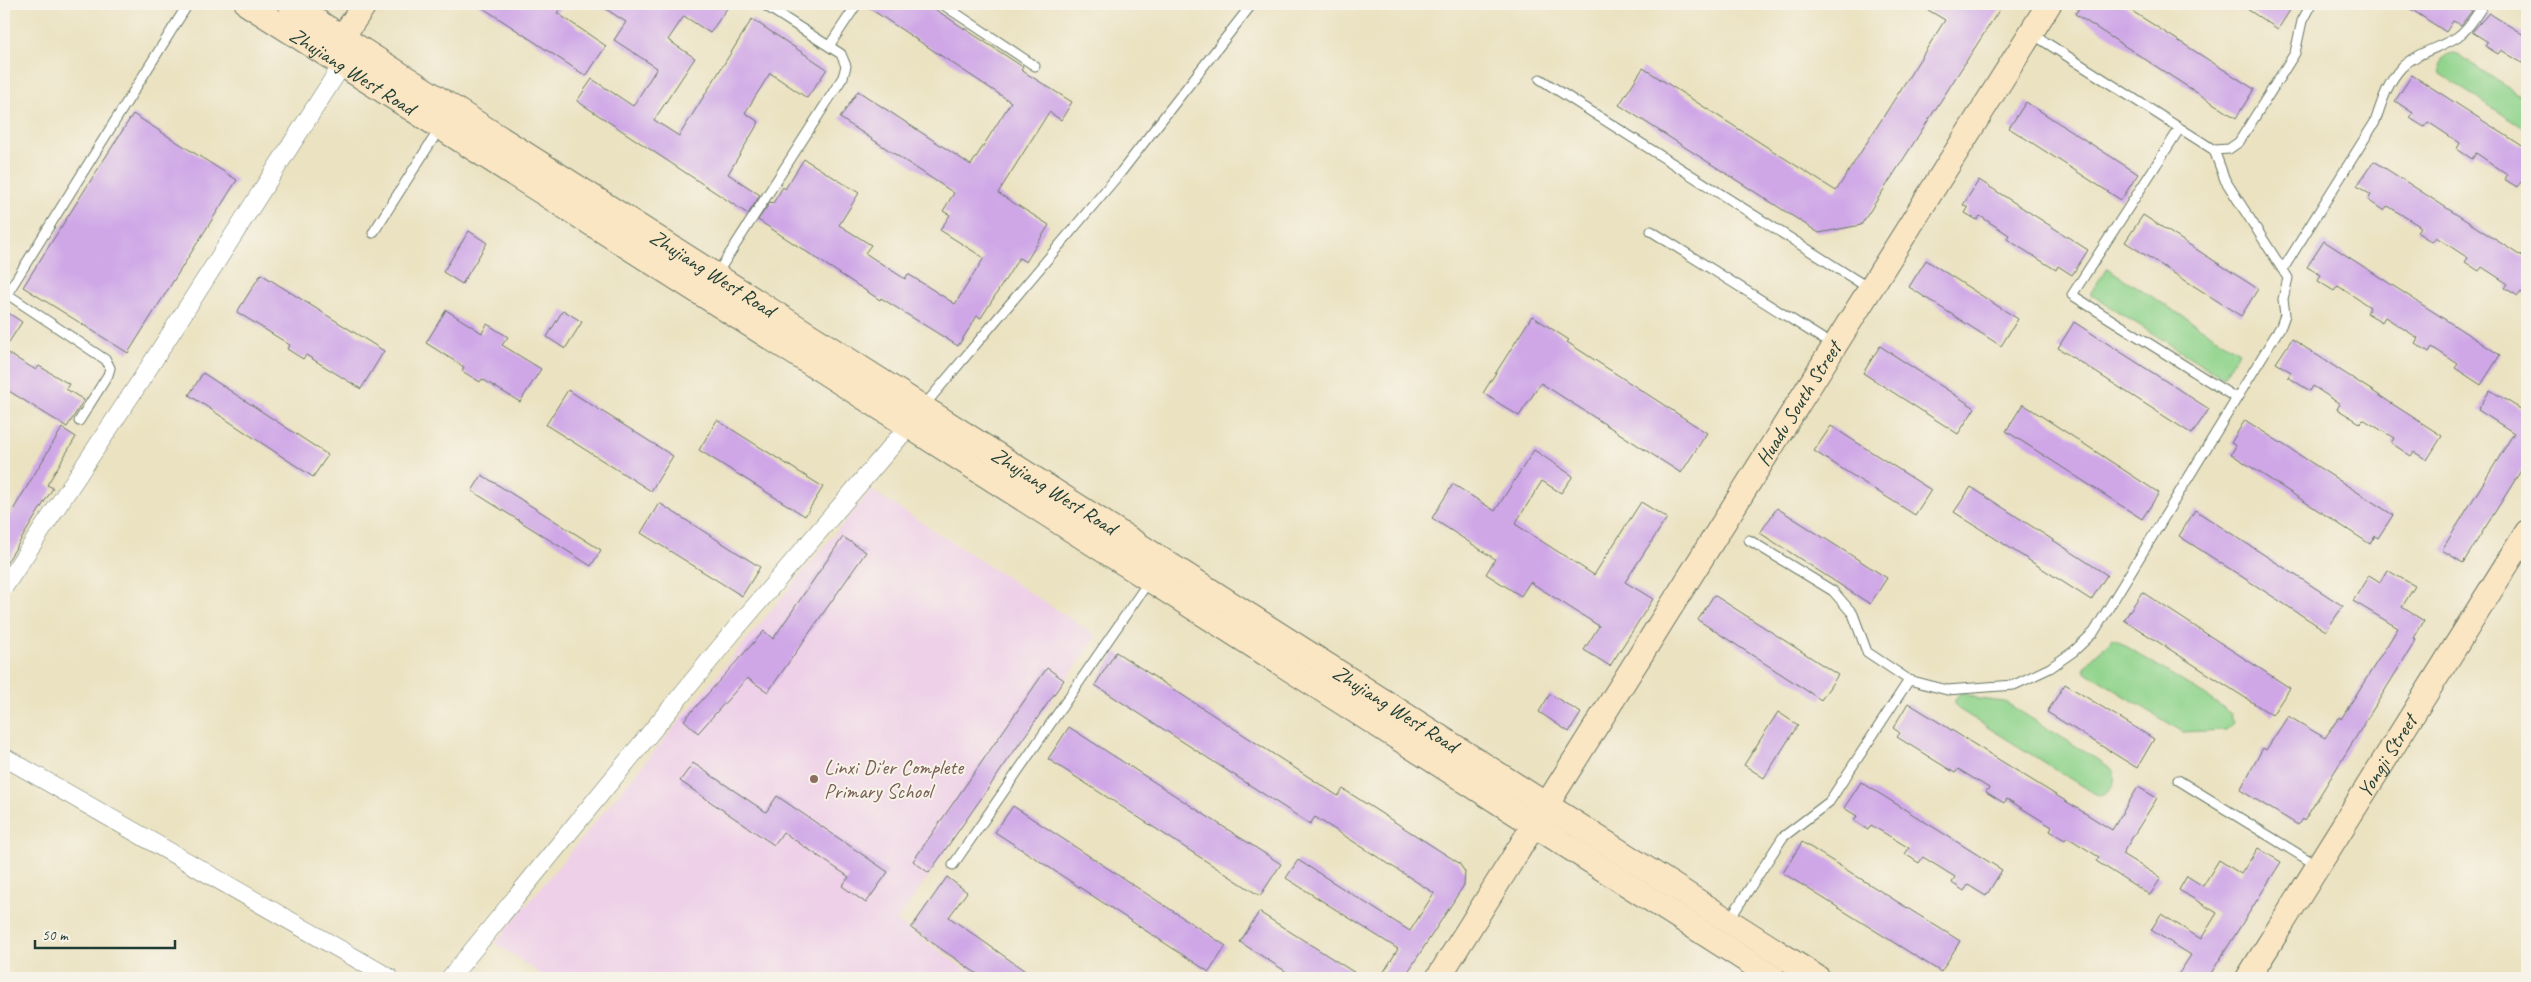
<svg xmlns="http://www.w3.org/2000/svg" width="2531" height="982" viewBox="0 0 2531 982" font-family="Caveat,sans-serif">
<rect width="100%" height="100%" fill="#f7f3e8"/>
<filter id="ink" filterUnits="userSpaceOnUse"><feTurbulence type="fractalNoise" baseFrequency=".02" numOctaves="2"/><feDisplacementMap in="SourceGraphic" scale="10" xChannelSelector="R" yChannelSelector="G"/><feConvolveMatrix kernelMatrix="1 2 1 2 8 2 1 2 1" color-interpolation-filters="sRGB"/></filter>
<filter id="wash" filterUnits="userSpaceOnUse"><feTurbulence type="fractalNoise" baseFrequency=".0096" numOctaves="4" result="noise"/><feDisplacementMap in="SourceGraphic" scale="20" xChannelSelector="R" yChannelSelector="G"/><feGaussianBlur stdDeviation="1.12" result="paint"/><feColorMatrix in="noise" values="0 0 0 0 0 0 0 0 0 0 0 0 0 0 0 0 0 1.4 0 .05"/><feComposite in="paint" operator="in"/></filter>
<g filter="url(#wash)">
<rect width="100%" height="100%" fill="#ebe2c1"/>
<path fill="#eed0e8" d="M871 490 1097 636 897 921 977 978H546L495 943Z"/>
<path fill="#91d48d" stroke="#588860" d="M2455 53 2527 100V130L2441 75C2439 63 2441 54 2455 53Z
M2107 268 2239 352 2223 378 2090 294Z
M2113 638 2206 696 2231 714 2234 723 2226 730 2183 732 2083 670C2088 659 2105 648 2113 638Z
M1961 692 1979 699 2005 702 2111 768C2119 777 2112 791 2102 796L2093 793 1960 710 1954 702Z"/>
<g id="blocks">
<path fill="#cfa7e7" d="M477 4H564L557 13 606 46 586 76Z
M598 4H730L710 33 684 16 668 40 695 58 654 120 679 136 752 19 827 69 807 98 770 73 745 113 759 122 728 174 760 195 748 214 577 101 592 79 633 106 657 68 614 40 626 22Z
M863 4H927L1023 67 1021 70 1072 102 1061 120 1049 112 998 193 1049 225 1026 262 1019 258 981 318 977 316 958 346 881 298 880 300 758 220 770 202 773 203 783 187 785 189 804 159 859 193 839 225 871 245 865 253 905 279 908 274 955 304 984 258 940 230 950 215 943 211 954 193 840 118 858 91 971 165 1011 102Z
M1918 4H2003L1861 225 1819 233 1619 105 1643 68 1836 191 1945 20Z
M2082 4H2121L2254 89 2236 118 2075 14Z
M2239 4H2294L2278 29Z
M2403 4H2462L2472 11 2461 25 2453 21 2446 32Z
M2489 13 2527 37V66L2501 50 2498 54 2485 46 2488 42 2472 32Z
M2412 75 2527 149V186L2521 182 2517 187 2504 179 2507 174 2476 153 2472 159 2457 149 2460 143 2428 122 2424 127 2410 118 2413 113 2395 101Z
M2026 102 2138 174 2121 200 2009 128Z
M133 114 237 180 128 353 23 287Z
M2374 161 2527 260V296L2521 292 2518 296 2505 288 2508 284 2482 267 2479 271 2465 262 2468 258 2436 237 2432 242 2417 232 2421 227 2388 206 2384 211 2368 200 2371 195 2357 186Z
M1979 180 2088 250 2072 275 2058 266 2056 270 2024 250 2007 239 2009 235 1980 216 1977 220 1965 213 1968 208 1963 205Z
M2143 215 2258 289 2241 316 2125 242Z
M469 231 487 243 462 284 443 272Z
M2324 241 2500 355 2481 385 2455 368 2458 364 2432 347 2429 352 2415 343 2418 338 2385 317 2382 322 2367 313 2370 307 2338 286 2334 291 2318 281 2321 275 2307 267Z
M1926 260 2018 319 2001 346 1909 287Z
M261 274 384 351 361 389 306 355 303 359 287 349 290 345 237 312Z
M4 310 22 322 4 350Z
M446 310 482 333 487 324 508 337 502 345 541 369 520 402 482 379 480 382 462 371 464 367 426 343Z
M563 310 582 322 565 349 547 337Z
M1532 316 1569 340 1567 342 1707 433 1681 473 1541 383 1519 416 1483 393Z
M2074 322 2209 409 2192 434 2058 348Z
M2292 339 2442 436 2427 460 2414 452 2411 456 2391 443 2394 438 2363 419 2360 423 2337 409 2340 404 2313 386 2310 391 2288 377 2291 372 2276 363Z
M1880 346 1975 408 1958 434 1863 373Z
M4 351 36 370 39 366 69 384 66 389 84 400 67 427 4 388Z
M203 373 328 455 313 477 189 395Z
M568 390 673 456 651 491 546 425Z
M2490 390 2527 413V461L2463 563 2442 550 2514 433 2478 410Z
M2023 404 2159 493 2142 519 2006 431Z
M717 420 823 487 805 516 699 450Z
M2245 420 2393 515 2378 538 2375 536 2370 544 2231 454 2236 446 2231 443Z
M1831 426 1931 490 1915 515 1814 451Z
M62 428 76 437 47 485 53 488 4 567V525Z
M1534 450 1573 476 1561 493 1542 481 1515 524 1594 575 1641 502 1667 518 1625 582 1653 599 1610 666 1584 650 1599 626 1530 582 1521 596 1486 574 1495 559 1432 518 1453 484 1495 511Z
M482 475 601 550 591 566 472 491Z
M1971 487 2107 575 2091 600 1954 512Z
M659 503 760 567 742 596 641 533Z
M1777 508 1887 578 1870 604 1760 533Z
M2195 510 2343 606 2326 631 2179 536Z
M843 537 866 552 768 692 747 678 698 733 684 720 764 631 773 639Z
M2387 570 2415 586 2402 607 2424 621 2414 638 2416 640 2304 821 2302 819 2298 825 2240 790 2263 748 2266 750 2288 716 2325 738 2339 717 2341 719 2398 628 2353 601 2369 575 2380 582Z
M2142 592 2290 688 2272 715 2124 620Z
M1714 595 1838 675 1821 700 1698 620Z
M1116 652 1338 796 1343 789 1459 863 1465 872 1464 885 1404 978H1380L1398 949 1286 878 1298 860 1410 931 1434 893 1315 817 1310 824 1095 685Z
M1047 668 1064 680 929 873 913 861Z
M2065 684 2154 739 2137 768 2047 712Z
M1550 694 1581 713 1569 732 1539 712Z
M1908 703 2112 830 2138 787 2157 798 2122 854 2161 878 2150 895 2096 861 2099 857 2067 837 2065 840 2050 831 2052 827 2007 799 2004 803 1986 792 1989 788 1958 769 1955 773 1897 737 1900 733 1893 728Z
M1778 712 1798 725 1764 778 1744 765Z
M1069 727 1281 864 1260 896 1048 759Z
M693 763 766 812 777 796 888 872 866 903 842 886 849 877 783 832 774 845 680 781Z
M1861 782 2002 870 1986 896 1968 885 1964 891 1952 883 1955 877 1923 857 1919 863 1905 854 1909 848 1871 825 1868 830 1854 821 1857 816 1844 808Z
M1013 806 1226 946 1209 972 995 832Z
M1802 842 1960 941 1941 972 1783 873Z
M2258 848 2281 862 2208 978H2176L2191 955 2151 930 2161 914 2201 939 2217 913 2179 890 2187 876 2203 886 2219 860 2241 874Z
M947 877 967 892 949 917 1035 978H983L911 928Z
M1259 912 1363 978H1296L1240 942Z"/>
</g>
</g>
<g filter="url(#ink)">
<use href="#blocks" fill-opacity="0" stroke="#667765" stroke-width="1"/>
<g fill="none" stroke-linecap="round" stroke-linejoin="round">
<g stroke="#667765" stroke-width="11">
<path id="lane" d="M942 4 1035 66
M829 46 857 4
M1540 79 1870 289
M2180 128 2072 295 2236 398
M2214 150 2229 149 2239 142 2295 53 2302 21 2311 4
M1651 231 1834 346
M373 233 440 128
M2283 269 2375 122C2382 102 2387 83 2402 67 2417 52 2440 48 2457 37 2469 29 2476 15 2484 4
M716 275 843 77 846 66 841 54 763 4
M923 407 1121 172 1252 4
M79 421 108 375 110 368 106 360 7 294 188 4
M1749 540 1833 591 1853 614 1867 652 1909 680 1947 690 2014 685 2050 668 2074 651 2094 632 2281 326 2285 315 2283 299 2288 278 2225 180 2214 150 2031 33
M2178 780 2318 866
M953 865 1149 581
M1729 920 1783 837 1829 802 1909 680"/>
</g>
<g stroke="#667765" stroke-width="19">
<path id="street" d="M4 587 139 383 342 65
M4 757 390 978
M450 978 732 633 908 427"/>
</g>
<g stroke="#667765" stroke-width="26">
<g id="secondary">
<path id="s1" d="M247 4 1774 978"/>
<path id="s2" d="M290 4 1818 978"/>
<path d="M334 49 365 4"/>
<path id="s3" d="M1438 978 2049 4"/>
<path id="s4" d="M2248 978 2527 532"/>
</g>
</g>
<use href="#lane" stroke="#fff" stroke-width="9"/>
<use href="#street" stroke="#fff" stroke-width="18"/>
<use href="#secondary" stroke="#fbe6c4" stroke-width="24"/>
</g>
</g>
<circle fill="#8d6e63" stroke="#f7f3e8" stroke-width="2" cx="814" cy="779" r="5"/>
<g text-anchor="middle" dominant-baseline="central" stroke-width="4" stroke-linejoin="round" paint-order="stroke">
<g font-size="21" fill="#1f3d34" stroke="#f7f3e8">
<text stroke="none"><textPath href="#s1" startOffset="125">Zhujiang West Road</textPath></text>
<text stroke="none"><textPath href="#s2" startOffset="501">Zhujiang West Road</textPath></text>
<text stroke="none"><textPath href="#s3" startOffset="678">Huadu South Street</textPath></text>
<text stroke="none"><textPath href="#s2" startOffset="906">Zhujiang West Road</textPath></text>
<text stroke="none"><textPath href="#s2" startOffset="1311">Zhujiang West Road</textPath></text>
<text stroke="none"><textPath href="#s4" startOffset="262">Yongji Street</textPath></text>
</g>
<g font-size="21" fill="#785e54" stroke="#f7f3e8" text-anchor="start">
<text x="824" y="767">Linxi Di'er Complete<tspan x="824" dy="24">Primary School</tspan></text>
</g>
</g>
<rect width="2531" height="982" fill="none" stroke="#f7f3e8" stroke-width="20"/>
<path d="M35 940v8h140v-8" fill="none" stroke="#1f3d34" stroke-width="2.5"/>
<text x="42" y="940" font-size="15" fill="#1f3d34" stroke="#f7f3e8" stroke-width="4" paint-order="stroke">50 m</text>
</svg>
